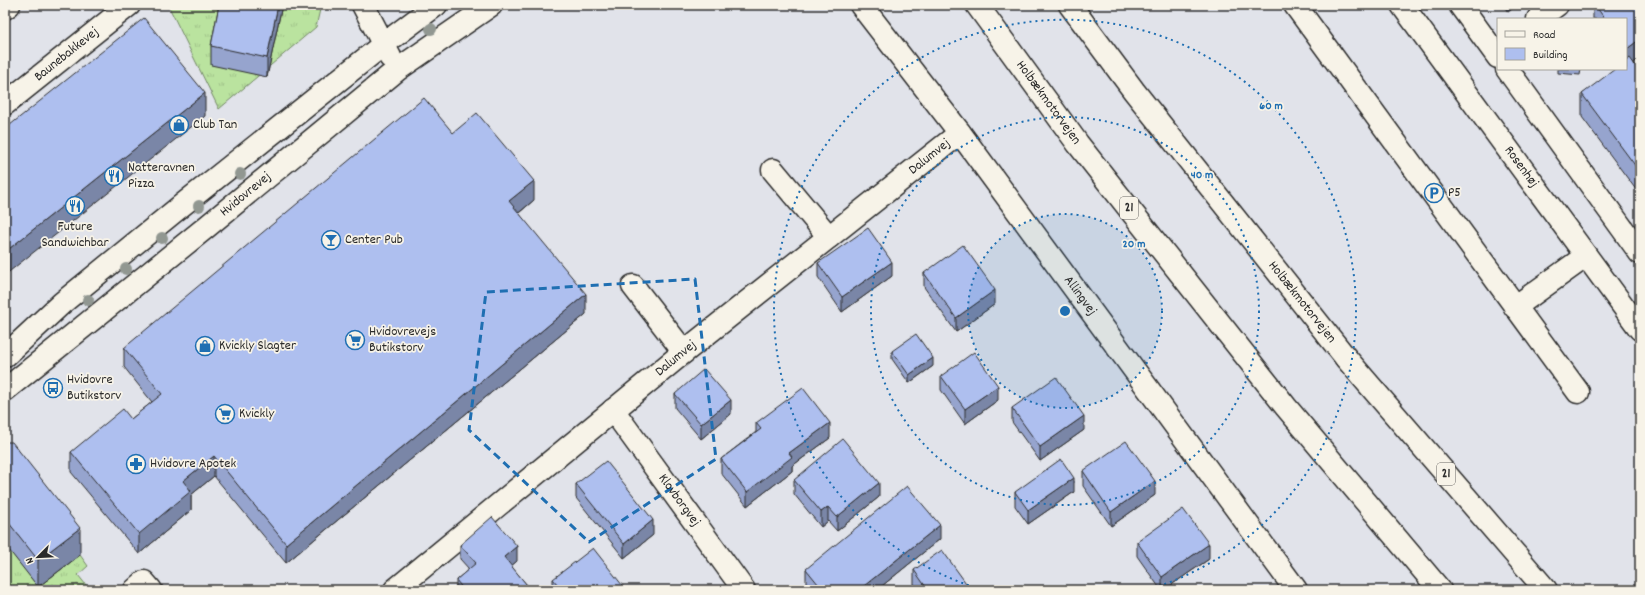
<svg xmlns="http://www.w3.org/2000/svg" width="1645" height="595" viewBox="0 0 1645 595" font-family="Dekko,sans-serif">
<defs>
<pattern id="grass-tufts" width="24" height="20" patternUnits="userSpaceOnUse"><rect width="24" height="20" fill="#bae39f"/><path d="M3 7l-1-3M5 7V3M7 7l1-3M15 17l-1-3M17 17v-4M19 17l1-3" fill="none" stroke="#a0c389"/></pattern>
</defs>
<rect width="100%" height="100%" fill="#e1e3ea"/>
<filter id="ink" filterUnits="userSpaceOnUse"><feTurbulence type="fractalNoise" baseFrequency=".025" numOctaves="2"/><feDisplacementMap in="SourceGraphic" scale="8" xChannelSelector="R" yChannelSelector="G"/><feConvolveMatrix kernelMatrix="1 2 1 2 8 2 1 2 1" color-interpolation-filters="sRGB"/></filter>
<g filter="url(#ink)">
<path fill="url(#grass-tufts)" stroke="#728765" d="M168 5H321L316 27 219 109Z
M5 545 80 555 88 566 78 575 90 590H5Z"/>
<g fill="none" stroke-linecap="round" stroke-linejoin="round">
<g stroke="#2b2b2b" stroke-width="25">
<g id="minor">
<path d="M363 5 390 57"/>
<path id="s1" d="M861 5 960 133 1296 590"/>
<path d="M1295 5 1578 392"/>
<path id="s2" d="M1402 5 1640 329"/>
<path d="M1460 5 1498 57"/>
<path d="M5 8 9 5"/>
<path d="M1538 19 1557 5"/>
<path d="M1507 69 1640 253"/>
<path id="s3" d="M5 104 129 5"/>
<path d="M773 170 829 237"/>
<path d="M633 286 684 352"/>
<path d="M1515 307 1586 256"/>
<path d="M5 356 62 303 181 206 384 44 436 5"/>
<path id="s4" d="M5 390 204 229 397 70 491 5"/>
<path id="s5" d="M613 410 744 590"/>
<path d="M135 590 144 582 151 590"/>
<path id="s6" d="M395 590 684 352 960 133"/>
</g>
</g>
<g stroke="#2b2b2b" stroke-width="25">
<g id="major">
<path id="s7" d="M1070 5 1134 91 1346 358"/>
</g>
</g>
<g stroke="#2b2b2b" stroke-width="25">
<g id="highway">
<path id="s8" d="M977 5 1078 144 1286 407 1440 590"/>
<path d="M1346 358 1546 590"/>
</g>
</g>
<use href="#minor" stroke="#f7f3e8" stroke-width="22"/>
<use href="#major" stroke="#f7f3e8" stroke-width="22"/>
<use href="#highway" stroke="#f7f3e8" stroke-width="22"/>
</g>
<g fill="#919791">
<circle cx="431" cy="29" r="6"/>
<circle cx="240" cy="174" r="6"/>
<circle cx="199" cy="206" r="6"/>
<circle cx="162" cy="238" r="6"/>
<circle cx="126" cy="269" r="6"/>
<circle cx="88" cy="300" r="6"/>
</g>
<path fill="#96a4ce" stroke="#2b2b2b" d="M219 5H282L267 77 211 65V46Z
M1503 5H1517L1508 12Z
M1593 5H1640V58L1634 63 1640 72V195L1582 117V94L1626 69V19H1593Z
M1558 69H1581L1580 75 1558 73Z
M534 200 519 213 586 314 286 563 214 476 191 495V510L139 554 71 472V452L131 419 152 402 124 367V348Z
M818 263 892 276 842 312 818 277Z
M924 273 995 304 956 332 924 287Z
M892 351 933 366 909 383 892 359Z
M941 376 998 400 965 424 941 390Z
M675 394 731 414 701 439 675 408Z
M1012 408 1084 430 1040 461 1012 422Z
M756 423 830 438 792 466V471L747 506 721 473V459L756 432Z
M5 442 80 555 38 587 5 545Z
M1083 471 1155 495 1111 526 1083 486Z
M794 480 879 497 837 531 828 521 821 527 794 494Z
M576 484 653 535 624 558 576 498Z
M1015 492H1074L1028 524 1015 506Z
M940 539 877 590H811L806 584V569Z
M1137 542 1209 559 1164 590H1161L1137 556Z
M460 545 517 561 511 566 531 590H456V580L469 569 460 559Z
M914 570 971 590H918L914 584Z
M553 579 626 590H553Z"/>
<path fill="#7a86a7" stroke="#2b2b2b" d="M278 5H282L267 77V58Z
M1508 5H1517L1508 12Z
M1640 39V58L1627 68V49Z
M205 93V116L5 275V252Z
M534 181V200L509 221V201Z
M892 262V276L842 312V297Z
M995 290V304L956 332V318Z
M586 294V314L286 563V544Z
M933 358V366L909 383V375Z
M998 386V400L965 424V409Z
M731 400V414L701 439V424Z
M1084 416V430L1040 461V447Z
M830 423V438L792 466V471L747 506V492L789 453Z
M214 456V476L191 495V510L139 554V534L183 481Z
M1074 478V492L1028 524V510Z
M1155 481V495L1111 526V512Z
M879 483V497L837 531V517Z
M828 507V521L821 527V512Z
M653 520V535L624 558V544Z
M940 525V539L877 590H859Z
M80 528V555L38 587V560Z
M1209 544V559L1164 590H1162V577Z
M517 546V561L504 572V557Z"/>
<path fill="#aebfef" stroke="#2b2b2b" d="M219 5H278L267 58 211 46Z
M1595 5H1640V39L1627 49 1626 47V19H1605Z
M144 18 205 93 5 252V129Z
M1630 58 1640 72V172L1582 94 1615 69H1626V61Z
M424 98 453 133 477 113 534 181 509 201 586 294 286 544 214 456 183 481 191 491 139 534 71 452 123 409 131 419 162 394 124 348Z
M868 228 892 262 842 297 818 263Z
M963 245 995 290 956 318 924 273Z
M916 334 933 358 909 375 892 351Z
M974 352 998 386 965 409 941 376Z
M704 369 731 400 701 424 675 394Z
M1056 377 1084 416 1040 447 1012 408Z
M803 388 830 423 789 453 792 457 747 492 721 459 761 429 756 423Z
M843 439 879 483 837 517 828 507 821 512 794 480Z
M1126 441 1155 481 1111 512 1083 471Z
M5 442H12L80 528 38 560 5 518Z
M1061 459 1074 478 1028 510 1015 492Z
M606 461 653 520 624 544 576 484Z
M907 486 940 525 859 590H823L806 569Z
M1183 509 1209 544 1162 577 1137 542Z
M492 517 517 546 504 557 531 590H464L456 580 476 563 460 545Z
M593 548 626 590H562L553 579Z
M942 550 971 590H928L914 570Z"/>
</g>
<path fill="none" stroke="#1f6fb2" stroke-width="3" stroke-dasharray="8 5" stroke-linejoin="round" d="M695 279 716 459 589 542 469 430 486 292Z"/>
<circle cx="1065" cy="311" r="97" fill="#1f6fb2" fill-opacity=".12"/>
<g fill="none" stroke="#1f6fb2" stroke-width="2" stroke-dasharray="2 4">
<circle cx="1065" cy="311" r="97"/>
<circle cx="1065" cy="311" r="194"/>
<path d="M980 589A291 291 0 1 1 1150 589"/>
</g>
<defs>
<g id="shop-ring" transform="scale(1)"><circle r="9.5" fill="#f7f3e8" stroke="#1f6fb2" stroke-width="1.5"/><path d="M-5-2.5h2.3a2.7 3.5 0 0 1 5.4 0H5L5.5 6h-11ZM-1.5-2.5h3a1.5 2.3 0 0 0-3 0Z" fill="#1f6fb2"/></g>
<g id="restaurant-ring" transform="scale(1)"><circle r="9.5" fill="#f7f3e8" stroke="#1f6fb2" stroke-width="1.5"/><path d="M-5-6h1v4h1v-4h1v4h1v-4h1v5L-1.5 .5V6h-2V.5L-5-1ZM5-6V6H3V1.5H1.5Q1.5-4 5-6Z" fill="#1f6fb2"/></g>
<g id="parking-ring" transform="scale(1)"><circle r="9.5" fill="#f7f3e8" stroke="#1f6fb2" stroke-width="1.5"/><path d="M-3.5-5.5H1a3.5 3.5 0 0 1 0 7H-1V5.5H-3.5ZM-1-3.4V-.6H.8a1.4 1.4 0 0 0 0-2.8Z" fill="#1f6fb2"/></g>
<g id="bar-ring" transform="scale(1)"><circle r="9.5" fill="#f7f3e8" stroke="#1f6fb2" stroke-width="1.5"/><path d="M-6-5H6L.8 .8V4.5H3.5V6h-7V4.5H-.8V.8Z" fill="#1f6fb2"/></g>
<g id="supermarket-ring" transform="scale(1)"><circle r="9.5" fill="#f7f3e8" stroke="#1f6fb2" stroke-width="1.5"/><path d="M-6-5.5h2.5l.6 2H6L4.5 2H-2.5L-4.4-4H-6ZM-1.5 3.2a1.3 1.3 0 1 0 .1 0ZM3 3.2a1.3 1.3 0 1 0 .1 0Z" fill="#1f6fb2"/></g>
<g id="bus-ring" transform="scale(1)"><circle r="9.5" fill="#f7f3e8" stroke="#1f6fb2" stroke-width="1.5"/><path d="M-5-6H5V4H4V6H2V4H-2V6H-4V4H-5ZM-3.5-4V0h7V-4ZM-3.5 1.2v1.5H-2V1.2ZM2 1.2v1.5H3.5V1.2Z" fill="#1f6fb2"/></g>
<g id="pharmacy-ring" transform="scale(1)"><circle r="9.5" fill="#f7f3e8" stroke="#1f6fb2" stroke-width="1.5"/><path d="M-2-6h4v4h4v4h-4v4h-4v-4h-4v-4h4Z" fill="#1f6fb2"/></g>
</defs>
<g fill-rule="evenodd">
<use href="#shop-ring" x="179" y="125"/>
<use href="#restaurant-ring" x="114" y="176"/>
<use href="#parking-ring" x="1434" y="193"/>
<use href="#restaurant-ring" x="75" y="206"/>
<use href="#bar-ring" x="331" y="240"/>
<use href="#supermarket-ring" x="355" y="340"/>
<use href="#shop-ring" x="205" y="346"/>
<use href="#bus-ring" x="53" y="388"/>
<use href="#supermarket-ring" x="225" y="414"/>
<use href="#pharmacy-ring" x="136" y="464"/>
</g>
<g text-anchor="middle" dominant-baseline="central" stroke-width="3.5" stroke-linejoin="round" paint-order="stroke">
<g fill="#f7f3e8" stroke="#686764" stroke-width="1">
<rect x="1120" y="197" width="18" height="22" rx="3"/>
<rect x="1437" y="463" width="18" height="22" rx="3"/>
</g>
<g font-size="13" font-weight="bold" fill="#2b2b2b">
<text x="1129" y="208">21</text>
<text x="1446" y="474">21</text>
</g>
<g font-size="14" fill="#2b2b2b" stroke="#f7f3e8">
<text stroke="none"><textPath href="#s3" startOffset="79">Baunebakkevej</textPath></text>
<text stroke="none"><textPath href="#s8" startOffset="121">Holbækmotorvejen</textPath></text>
<text stroke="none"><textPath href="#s6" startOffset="688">Dalumvej</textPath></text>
<text stroke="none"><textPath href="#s2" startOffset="201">Rosenhøj</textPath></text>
<text stroke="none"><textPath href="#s4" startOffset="310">Hvidovrevej</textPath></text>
<text stroke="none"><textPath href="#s1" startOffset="364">Allingvej</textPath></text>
<text stroke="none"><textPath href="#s7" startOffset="377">Holbækmotorvejen</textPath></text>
<text stroke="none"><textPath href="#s6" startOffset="364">Dalumvej</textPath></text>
<text stroke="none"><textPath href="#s5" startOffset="112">Klovborgvej</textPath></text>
</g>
<g font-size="14" fill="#2b2b2b" stroke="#f7f3e8" text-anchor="start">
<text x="193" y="125">Club Tan</text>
<text x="128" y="168">Natteravnen<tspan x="128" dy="16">Pizza</tspan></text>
<text x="1448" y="193">P5</text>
<text x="75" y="227" text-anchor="middle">Future<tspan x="75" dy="16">Sandwichbar</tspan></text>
<text x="345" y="240">Center Pub</text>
<text x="369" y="332">Hvidovrevejs<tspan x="369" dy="16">Butikstorv</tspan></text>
<text x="219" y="346">Kvickly Slagter</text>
<text x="67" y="380">Hvidovre<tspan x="67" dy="16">Butikstorv</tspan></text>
<text x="239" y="414">Kvickly</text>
<text x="150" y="464">Hvidovre Apotek</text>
</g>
</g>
<circle cx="1065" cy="311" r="6" fill="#1f6fb2" stroke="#f7f3e8" stroke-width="2"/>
<g font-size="12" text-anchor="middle" font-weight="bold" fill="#1f6fb2" stroke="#f7f3e8" stroke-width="3.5" stroke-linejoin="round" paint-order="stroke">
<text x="1271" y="109">60 m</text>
<text x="1202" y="178">40 m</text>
<text x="1134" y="247">20 m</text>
</g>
<rect width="1645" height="595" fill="none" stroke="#f7f3e8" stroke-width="20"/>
<rect x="10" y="10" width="1625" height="575" fill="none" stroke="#2b2b2b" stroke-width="1.5" filter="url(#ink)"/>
<rect x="1497" y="18" width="130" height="52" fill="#f7f3e8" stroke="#a5a39c"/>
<rect x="1505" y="31" width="20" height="6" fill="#f7f3e8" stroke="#a5a39c"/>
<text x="1533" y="38" font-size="12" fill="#2b2b2b">Road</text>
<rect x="1505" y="48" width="20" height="12" fill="#aebfef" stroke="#a5a39c"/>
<text x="1533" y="58" font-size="12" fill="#2b2b2b">Building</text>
<g transform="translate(38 557) rotate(246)" stroke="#f7f3e8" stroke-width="3" paint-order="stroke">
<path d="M0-3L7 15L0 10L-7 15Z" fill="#2b2b2b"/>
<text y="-6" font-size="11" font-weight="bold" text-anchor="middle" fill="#2b2b2b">N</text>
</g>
</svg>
